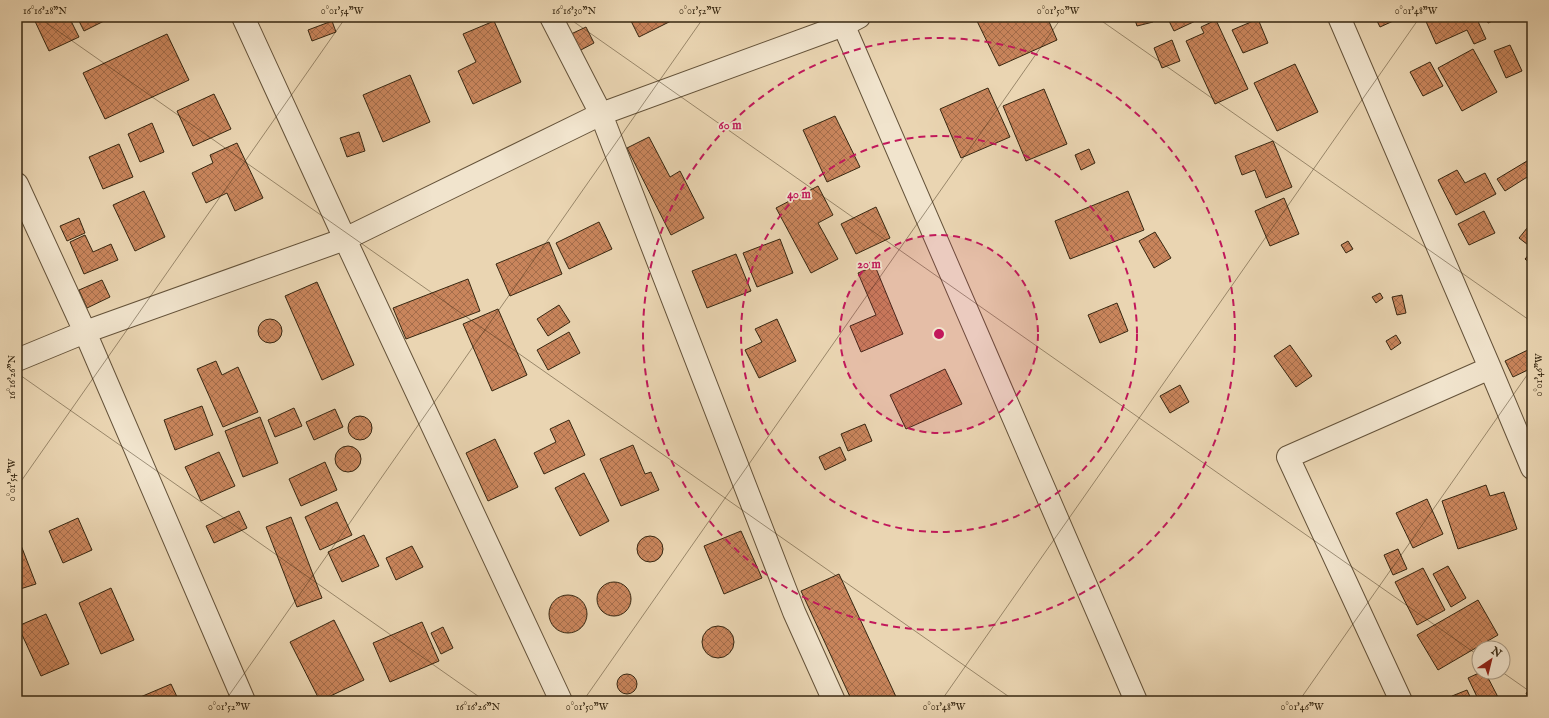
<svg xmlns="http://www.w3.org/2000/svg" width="1549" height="718" viewBox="0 0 1549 718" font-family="'IM FELL English',serif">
<defs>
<pattern id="building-cross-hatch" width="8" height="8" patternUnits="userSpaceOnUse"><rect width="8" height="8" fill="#c9855c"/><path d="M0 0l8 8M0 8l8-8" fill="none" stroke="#a46d4b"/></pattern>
</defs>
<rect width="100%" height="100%" fill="#ead5b2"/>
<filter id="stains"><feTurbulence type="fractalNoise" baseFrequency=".005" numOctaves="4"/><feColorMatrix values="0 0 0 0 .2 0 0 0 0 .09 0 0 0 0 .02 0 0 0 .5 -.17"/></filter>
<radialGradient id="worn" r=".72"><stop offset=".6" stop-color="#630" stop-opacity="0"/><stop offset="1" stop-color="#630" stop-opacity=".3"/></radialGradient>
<path fill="url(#building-cross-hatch)" stroke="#372711" d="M33 17H69L79 37 49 51Z
M77 17H112L84 31Z
M629 17H669L671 21 639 37Z
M975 17H1047L1057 40 999 66Z
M1134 17H1152L1153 22 1137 26Z
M1167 17H1204L1174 31Z
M1375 17H1402L1380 27Z
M1424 17H1476L1486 39 1474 44 1467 30 1436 44Z
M1485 17H1501L1488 23Z
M1258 19 1268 43 1243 53 1232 30Z
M1216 20 1248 89 1215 104 1186 41 1204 33 1201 27Z
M332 21 336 32 312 41 308 30Z
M494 21 521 82 473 104 458 71 476 62 463 34Z
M586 27 594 43 579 51 571 34Z
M167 34 189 80 105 119 83 73Z
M1172 40 1180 61 1162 68 1154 48Z
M1510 45 1522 71 1506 78 1494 51Z
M1473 49 1497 92 1462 111 1438 68Z
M1430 62 1443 86 1423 96 1410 72Z
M1295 64 1318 112 1277 131 1254 83Z
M410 75 430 122 383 142 363 95Z
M988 88 1010 137 961 158 940 109Z
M1044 89 1067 144 1026 161 1003 106Z
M214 94 231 129 193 146 177 111Z
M835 116 860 167 827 182 803 130Z
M152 123 164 152 140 162 128 134Z
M359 132 365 151 347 157 340 138Z
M649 137 670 177 680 171 704 218 671 235 627 148Z
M1273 141 1292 187 1266 198 1255 170 1242 175 1235 156Z
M237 143 263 198 235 211 227 193 206 203 192 173 213 163 210 155Z
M119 144 133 177 103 189 89 157Z
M1089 149 1095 163 1081 170 1075 155Z
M1532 158V174L1505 191 1497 179Z
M1457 170 1465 183 1485 173 1496 194 1456 215 1438 180Z
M818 186 833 215 818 223 838 259 811 273 776 208Z
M144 191 165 237 135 251 113 205Z
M1128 191 1144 230 1070 259 1055 221Z
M1284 198 1299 234 1270 246 1255 211Z
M876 207 890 238 856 254 841 224Z
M1484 211 1495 233 1469 245 1458 224Z
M79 218 85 233 67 241 60 226Z
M599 222 612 249 569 269 556 243Z
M1532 222V248L1519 238Z
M1155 232 1171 258 1154 268 1139 241Z
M85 235 93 252 111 244 118 260 84 274 70 242Z
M780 239 793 273 757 287 743 253Z
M1348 241 1353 249 1346 253 1341 245Z
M549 242 562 274 510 296 496 264Z
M1532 251V265L1525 259Z
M736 254 751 291 707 308 692 271Z
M875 266 903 334 861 352 850 326 876 315 858 273Z
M468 279 480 311 406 339 393 308Z
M102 280 110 297 87 308 79 290Z
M317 282 354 365 322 380 285 296Z
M1380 293 1383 298 1376 303 1372 297Z
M1402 295 1406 313 1397 315 1392 297Z
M1117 303 1128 331 1100 343 1088 315Z
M559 305 570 322 548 336 537 319Z
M498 309 527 375 492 391 463 324Z
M258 331a12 12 0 1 1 24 0a12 12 0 1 1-24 0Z
M777 319 796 361 759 378 745 350 762 342 755 329Z
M569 332 580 353 548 370 537 350Z
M1396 335 1401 343 1391 350 1386 341Z
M1290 345 1312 376 1296 387 1274 356Z
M1532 348V368L1513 377 1505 361Z
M216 361 222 375 238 367 258 412 223 427 197 369Z
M945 369 962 404 906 429 890 395Z
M1180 385 1189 402 1170 413 1160 396Z
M202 406 213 435 175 450 164 420Z
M294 408 302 426 275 437 268 420Z
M335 409 343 427 314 440 306 422Z
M348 428a12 12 0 1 1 24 0a12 12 0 1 1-24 0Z
M260 417 278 463 243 477 225 431Z
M569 420 585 455 544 474 534 453 556 442 550 429Z
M865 424 872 441 848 451 841 434Z
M495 439 518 487 488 501 466 453Z
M633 445 645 474 651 472 659 490 621 506 600 459Z
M335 459a13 13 0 1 1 26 0a13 13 0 1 1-26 0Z
M840 447 846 460 825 470 819 457Z
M219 452 235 486 201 501 185 467Z
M325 462 337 490 301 506 289 479Z
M584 473 609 521 580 536 555 488Z
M1486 485 1490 496 1504 492 1517 529 1458 549 1442 501Z
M1427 499 1443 534 1413 548 1396 513Z
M337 502 352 535 320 550 305 517Z
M239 511 247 528 214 543 206 526Z
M291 517 322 598 297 607 266 527Z
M78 518 92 550 63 563 49 531Z
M741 531 762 578 724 594 704 546Z
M17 535 36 584 17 590Z
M364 535 379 566 342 582 328 552Z
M637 549a13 13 0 1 1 26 0a13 13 0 1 1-26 0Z
M412 546 423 567 396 580 386 558Z
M1398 549 1407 569 1393 575 1384 555Z
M1448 566 1466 598 1451 607 1433 574Z
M1423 568 1445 610 1417 625 1395 582Z
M839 574 898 701H852L801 591Z
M597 599a17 17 0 1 1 34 0a17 17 0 1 1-34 0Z
M111 588 134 640 101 654 79 603Z
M549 614a19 19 0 1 1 38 0a19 19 0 1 1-38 0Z
M1478 600 1498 635 1438 670 1417 635Z
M46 614 69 664 41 676 18 626Z
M334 620 364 680 320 701 290 642Z
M422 622 439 661 390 682 373 643Z
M702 642a16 16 0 1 1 32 0a16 16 0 1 1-32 0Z
M443 627 453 648 441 654 431 633Z
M1481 672H1485L1499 699 1494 701H1479L1468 678Z
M617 684a10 10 0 1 1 20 0a10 10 0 1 1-20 0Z
M171 684 179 701H131Z
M1467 690 1472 701H1454L1452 696Z
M1532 690V701H1530L1526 693Z"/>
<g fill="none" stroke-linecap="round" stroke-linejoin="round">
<g stroke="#645239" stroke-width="24">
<path id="minor" d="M243 17 345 239 561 701
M551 17 601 114 794 612 834 701
M840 17 1136 701
M1339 17 1490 368 1532 468
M17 184 85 332 244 701
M17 360 85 332 345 239 601 114 844 25 859 17
M1401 701 1288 457 1490 368"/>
</g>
<use href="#minor" stroke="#f1e4cd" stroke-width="22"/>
</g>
<path fill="none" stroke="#372711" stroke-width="1" stroke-opacity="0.45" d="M38 17 1015 701M567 17 1479 656M1096 17 1532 322M17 373 485 701M17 487 346 17M1502 672 1532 693M225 701 704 17M583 701 1062 17M941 701 1420 17M1299 701 1532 368"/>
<circle cx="939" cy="334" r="99" fill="#c2185b" fill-opacity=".12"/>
<g fill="none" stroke="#c2185b" stroke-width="2" stroke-dasharray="7 5">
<circle cx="939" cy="334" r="99"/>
<circle cx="939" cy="334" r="198"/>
<circle cx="939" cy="334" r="296"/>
</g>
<circle cx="939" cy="334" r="6" fill="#c2185b" stroke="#f1e4cd" stroke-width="2"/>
<g font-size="12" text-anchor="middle" font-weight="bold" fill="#c2185b" stroke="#f1e4cd" stroke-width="3.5" stroke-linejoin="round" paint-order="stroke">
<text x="730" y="129">60 m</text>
<text x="799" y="198">40 m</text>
<text x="869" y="268">20 m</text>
</g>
<rect width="1549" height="718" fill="none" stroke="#ead5b2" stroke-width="44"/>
<g transform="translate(1491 660) rotate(35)"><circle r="19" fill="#f1e4cd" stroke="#a79882"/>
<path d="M0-3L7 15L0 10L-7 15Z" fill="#8f2418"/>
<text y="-6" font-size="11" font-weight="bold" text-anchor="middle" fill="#372711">N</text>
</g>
<rect x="22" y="22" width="1505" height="674" fill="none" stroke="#372711" stroke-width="1.5"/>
<g font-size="10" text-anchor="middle" fill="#372711">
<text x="45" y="14">16°16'28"N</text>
<text x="342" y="14">0°01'54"W</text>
<text x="574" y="14">16°16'30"N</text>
<text x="700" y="14">0°01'52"W</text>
<text x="1058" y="14">0°01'50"W</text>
<text x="1416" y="14">0°01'48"W</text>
<text transform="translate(1538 375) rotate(-90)" y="4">0°01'46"W</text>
<text transform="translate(11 377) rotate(-90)" y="4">16°16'26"N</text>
<text transform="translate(11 480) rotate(-90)" y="4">0°01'54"W</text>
<text x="229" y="710">0°01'52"W</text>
<text x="478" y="710">16°16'26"N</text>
<text x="587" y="710">0°01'50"W</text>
<text x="944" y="710">0°01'48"W</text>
<text x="1302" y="710">0°01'46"W</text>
</g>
<rect width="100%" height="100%" filter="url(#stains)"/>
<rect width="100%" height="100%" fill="url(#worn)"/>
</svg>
